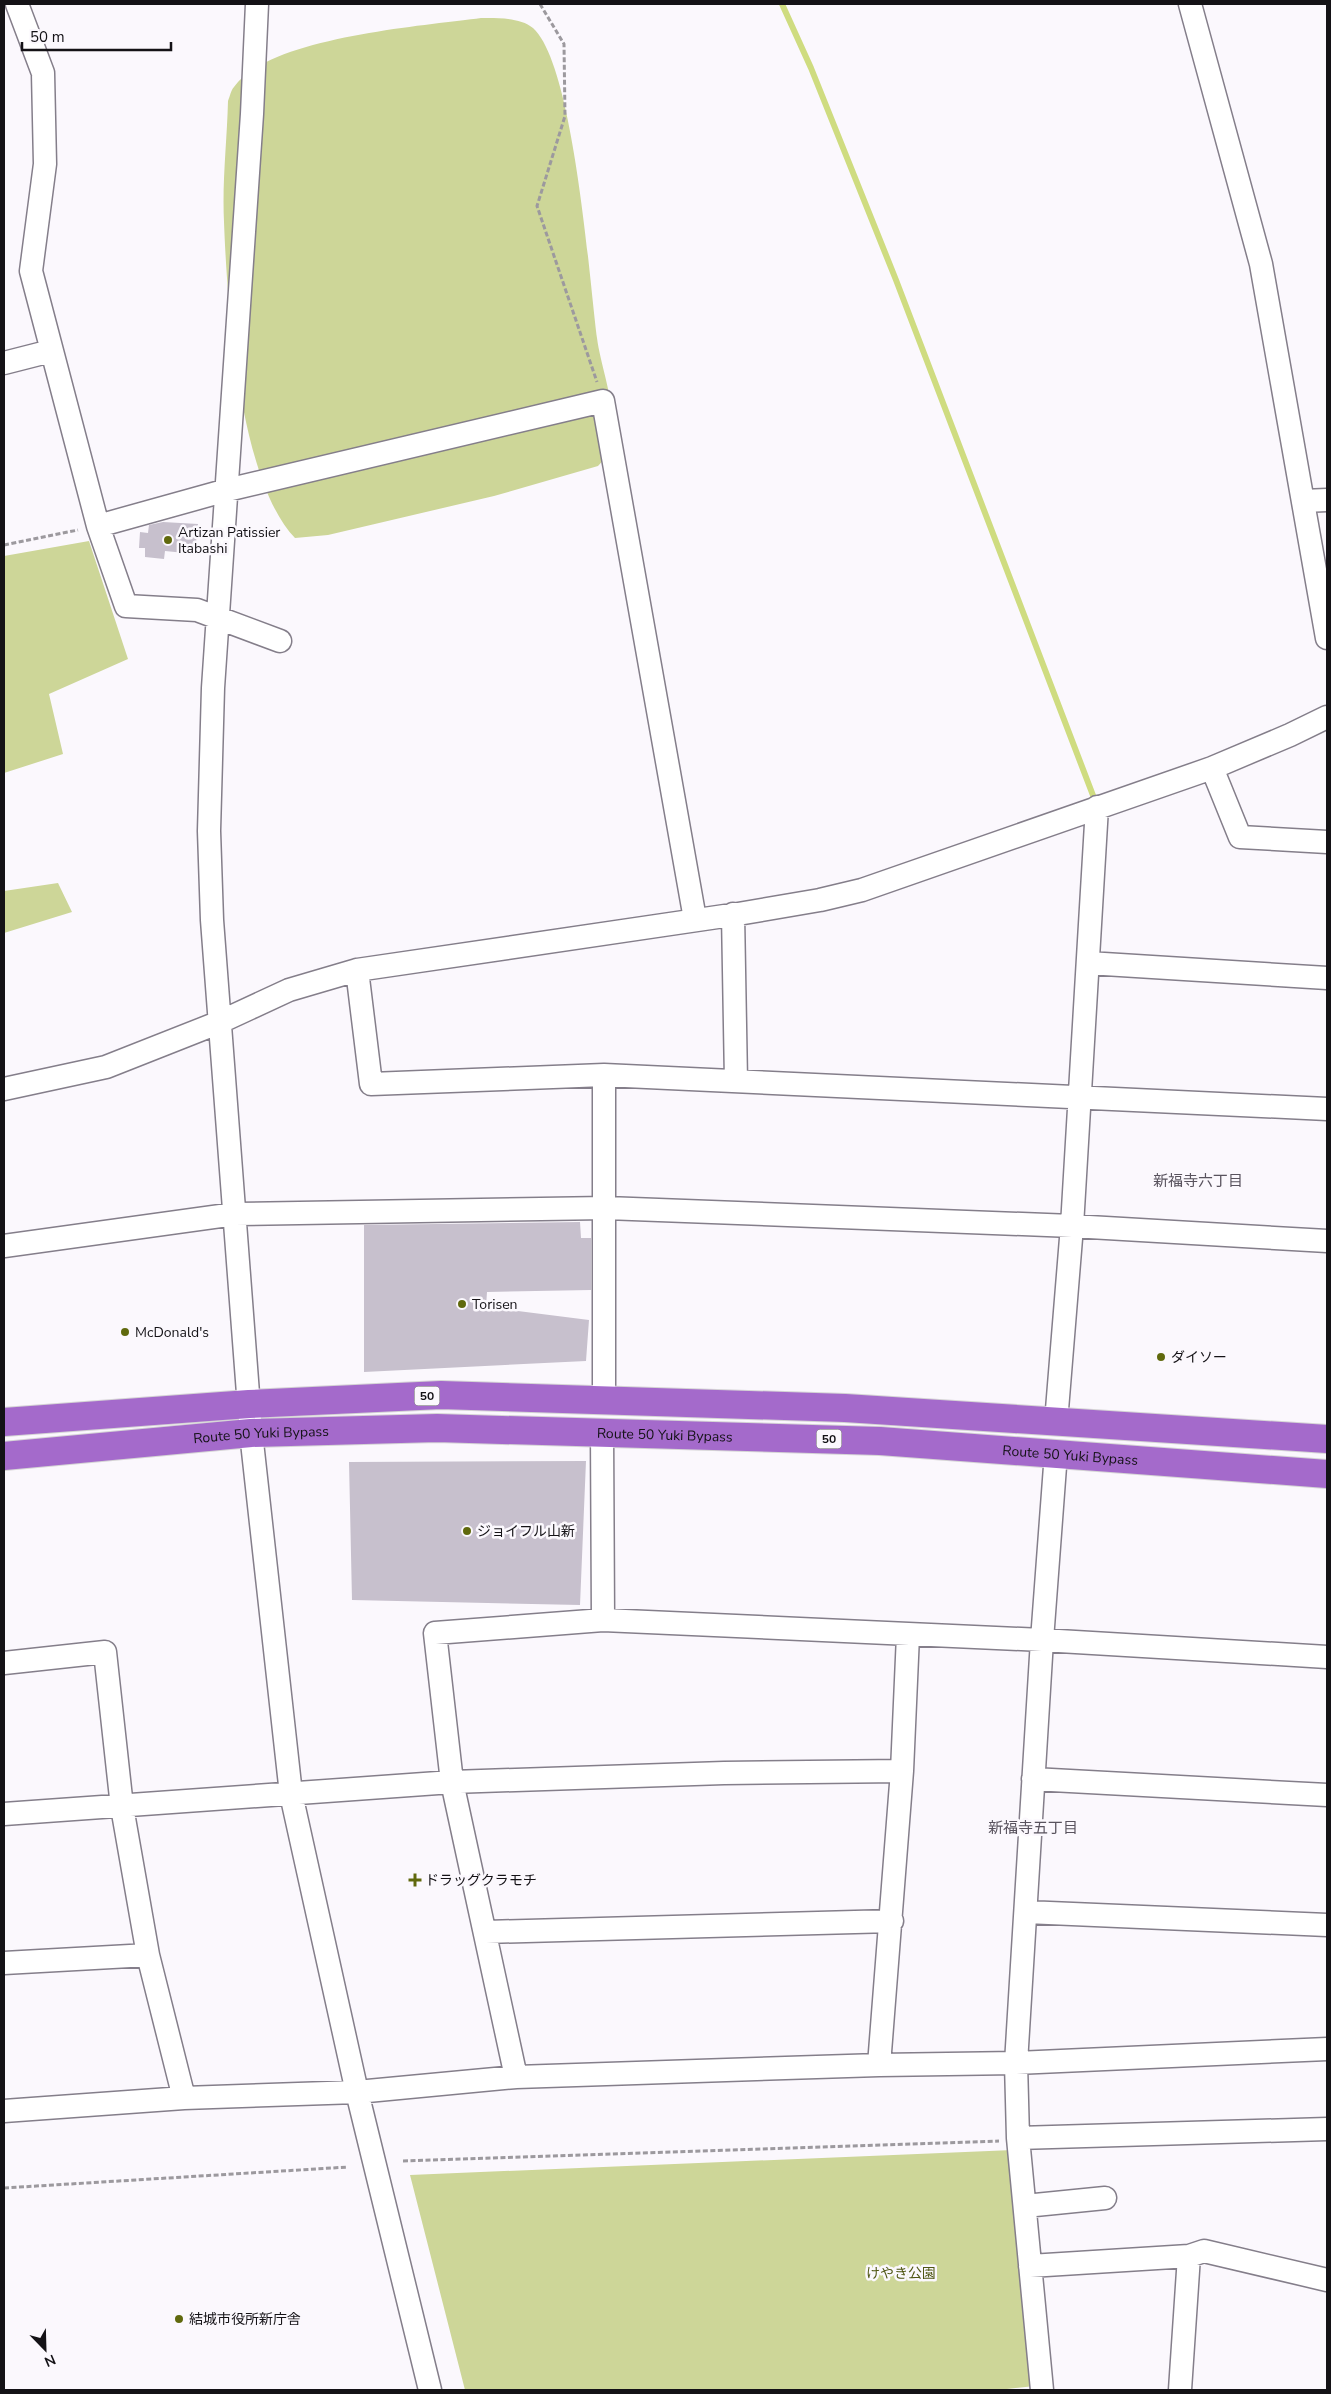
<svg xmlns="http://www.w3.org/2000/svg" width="1331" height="2394" viewBox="0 0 1331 2394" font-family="'Nunito Sans','Noto Sans JP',sans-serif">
<rect width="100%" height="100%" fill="#fbf8fd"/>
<path fill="#cdd698" d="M481 18C496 18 520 17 533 28 574 65 589 277 597 338 600 362 613 398 612 420 612 435 609 456 598 466L494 496 328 535 295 538C239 480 227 302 224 222 222 182 227 141 228 101 230 96 231 90 234 87 269 37 423 26 481 18Z
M89 541 128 659 49 694 63 754 4 773V556Z
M58 883 72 912 4 933V891Z
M1013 2150 1035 2386 998 2390H465L410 2175Z"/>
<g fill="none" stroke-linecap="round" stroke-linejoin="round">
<path stroke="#cfdc80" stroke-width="6" d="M782 4 811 68 896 280 1094 798"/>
</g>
<path fill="#c7c0cd" d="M163 522 198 524 195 554 165 551 164 559 145 557V548H139L140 532 148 533 149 525Z
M580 1222 581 1238H591V1290L487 1292 486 1307 589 1320 586 1361 364 1372V1225Z
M586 1461 580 1605 352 1600 349 1462Z"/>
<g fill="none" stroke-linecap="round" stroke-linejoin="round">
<g stroke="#847e8a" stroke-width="25">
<path id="minor" d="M17 4 43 73 45 164 31 271 98 526 126 606 197 610 280 641
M257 4 252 114 213 688 209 831 212 920 251 1433 291 1794 357 2092 430 2390
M1190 4 1261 264 1327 638
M4 363 51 351
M1303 501 1327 500
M98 526 227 490 603 401 695 919
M1212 768 1240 837 1327 842
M733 914 736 1081
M1088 963 1327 978
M357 970 371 1084 604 1075 1327 1109
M604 1075V1400
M4 1089 106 1067 220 1022 289 990 357 970 738 914 820 900 862 890 1212 768 1290 735 1327 717
M4 1246 235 1214 606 1208 1072 1226 1327 1241
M1056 1422 1072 1226 1097 807
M602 1431 603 1620
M4 1663 105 1652 122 1807 148 1955 184 2098 357 2092 516 2077 879 2065 1016 2063 1327 2049
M1033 1779 1327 1795
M4 1814 452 1782 724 1773 902 1771
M1026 1912 1327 1925
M486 1932 892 1921
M4 1963 148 1955
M879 2065 902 1771 908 1635
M516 2077 452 1782 435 1633 603 1620 1042 1640 1327 1657
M4 2111 184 2098
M1018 2138 1327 2129
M1025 2206 1105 2198
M1030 2266 1189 2256 1204 2251 1327 2280
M1042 2390 1018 2138 1016 2063 1042 1640 1056 1453
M1180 2390 1189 2256"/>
</g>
<g stroke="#d5d4d5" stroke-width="30">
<g id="highway">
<path d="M4 1422 249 1404 441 1395 845 1408 1327 1439"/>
<path id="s1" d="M4 1456 251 1433 437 1428 880 1441 1327 1474"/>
</g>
</g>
<path stroke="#9c999e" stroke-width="3" stroke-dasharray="5 2.5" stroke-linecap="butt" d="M540 4 564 44 565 116 537 206 597 382
M4 545 78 530
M403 2161 999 2141
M4 2188 348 2167"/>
<use href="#minor" stroke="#fff" stroke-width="22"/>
<use href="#highway" stroke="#a46acb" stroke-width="28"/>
</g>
<g fill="#60690d" stroke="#fbf8fd" stroke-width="2">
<circle cx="168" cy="540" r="5"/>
<circle cx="462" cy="1304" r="5"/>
<circle cx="125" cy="1332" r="5"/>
<circle cx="1161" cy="1357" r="5"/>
<circle cx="467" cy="1531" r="5"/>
<path d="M412.5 1872.5h5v5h5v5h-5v5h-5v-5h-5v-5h5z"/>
<circle cx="179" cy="2319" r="5"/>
</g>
<g text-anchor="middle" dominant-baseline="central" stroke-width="5" stroke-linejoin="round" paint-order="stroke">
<g fill="#fbf8fd" stroke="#59575b" stroke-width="1">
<rect x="414.5" y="1386.5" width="25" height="19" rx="4"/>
<rect x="816.5" y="1429.5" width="25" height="19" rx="4"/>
</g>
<g font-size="12" font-weight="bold" fill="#141216">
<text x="427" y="1396">50</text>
<text x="829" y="1439">50</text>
</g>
<g font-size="14" fill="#141216" stroke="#fbf8fd" text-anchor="start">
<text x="178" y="532">Artizan Patissier<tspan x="178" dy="16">Itabashi</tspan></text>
<text x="472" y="1304">Torisen</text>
<text x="135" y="1332">McDonald's</text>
<text x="1171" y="1357">ダイソー</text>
<text x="477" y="1531">ジョイフル山新</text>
<text x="425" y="1880">ドラッグクラモチ</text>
<text x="189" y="2319">結城市役所新庁舎</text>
</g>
<g font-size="14" fill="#141216" stroke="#fbf8fd">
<text stroke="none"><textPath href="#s1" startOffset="258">Route 50 Yuki Bypass</textPath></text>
<text stroke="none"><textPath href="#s1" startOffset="662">Route 50 Yuki Bypass</textPath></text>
<text stroke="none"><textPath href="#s1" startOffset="1068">Route 50 Yuki Bypass</textPath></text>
</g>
<g font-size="14" fill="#4f5613" stroke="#fbf8fd">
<text x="901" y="2273">けやき公園</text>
</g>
<g font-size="15" fill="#59535e" stroke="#fbf8fd">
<text x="1198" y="1181">新福寺六丁目</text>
<text x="1033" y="1828">新福寺五丁目</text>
</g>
</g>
<rect width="1331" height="2394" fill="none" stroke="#141216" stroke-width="10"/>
<g transform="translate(45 2349) rotate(157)" stroke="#fbf8fd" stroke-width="4" paint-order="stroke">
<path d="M0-4L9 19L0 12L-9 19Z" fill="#141216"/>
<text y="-8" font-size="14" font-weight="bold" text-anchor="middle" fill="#141216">N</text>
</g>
<path d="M22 42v8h149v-8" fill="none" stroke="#141216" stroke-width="2.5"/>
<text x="30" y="42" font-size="15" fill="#141216" stroke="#fbf8fd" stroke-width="4" paint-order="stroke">50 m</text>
</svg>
